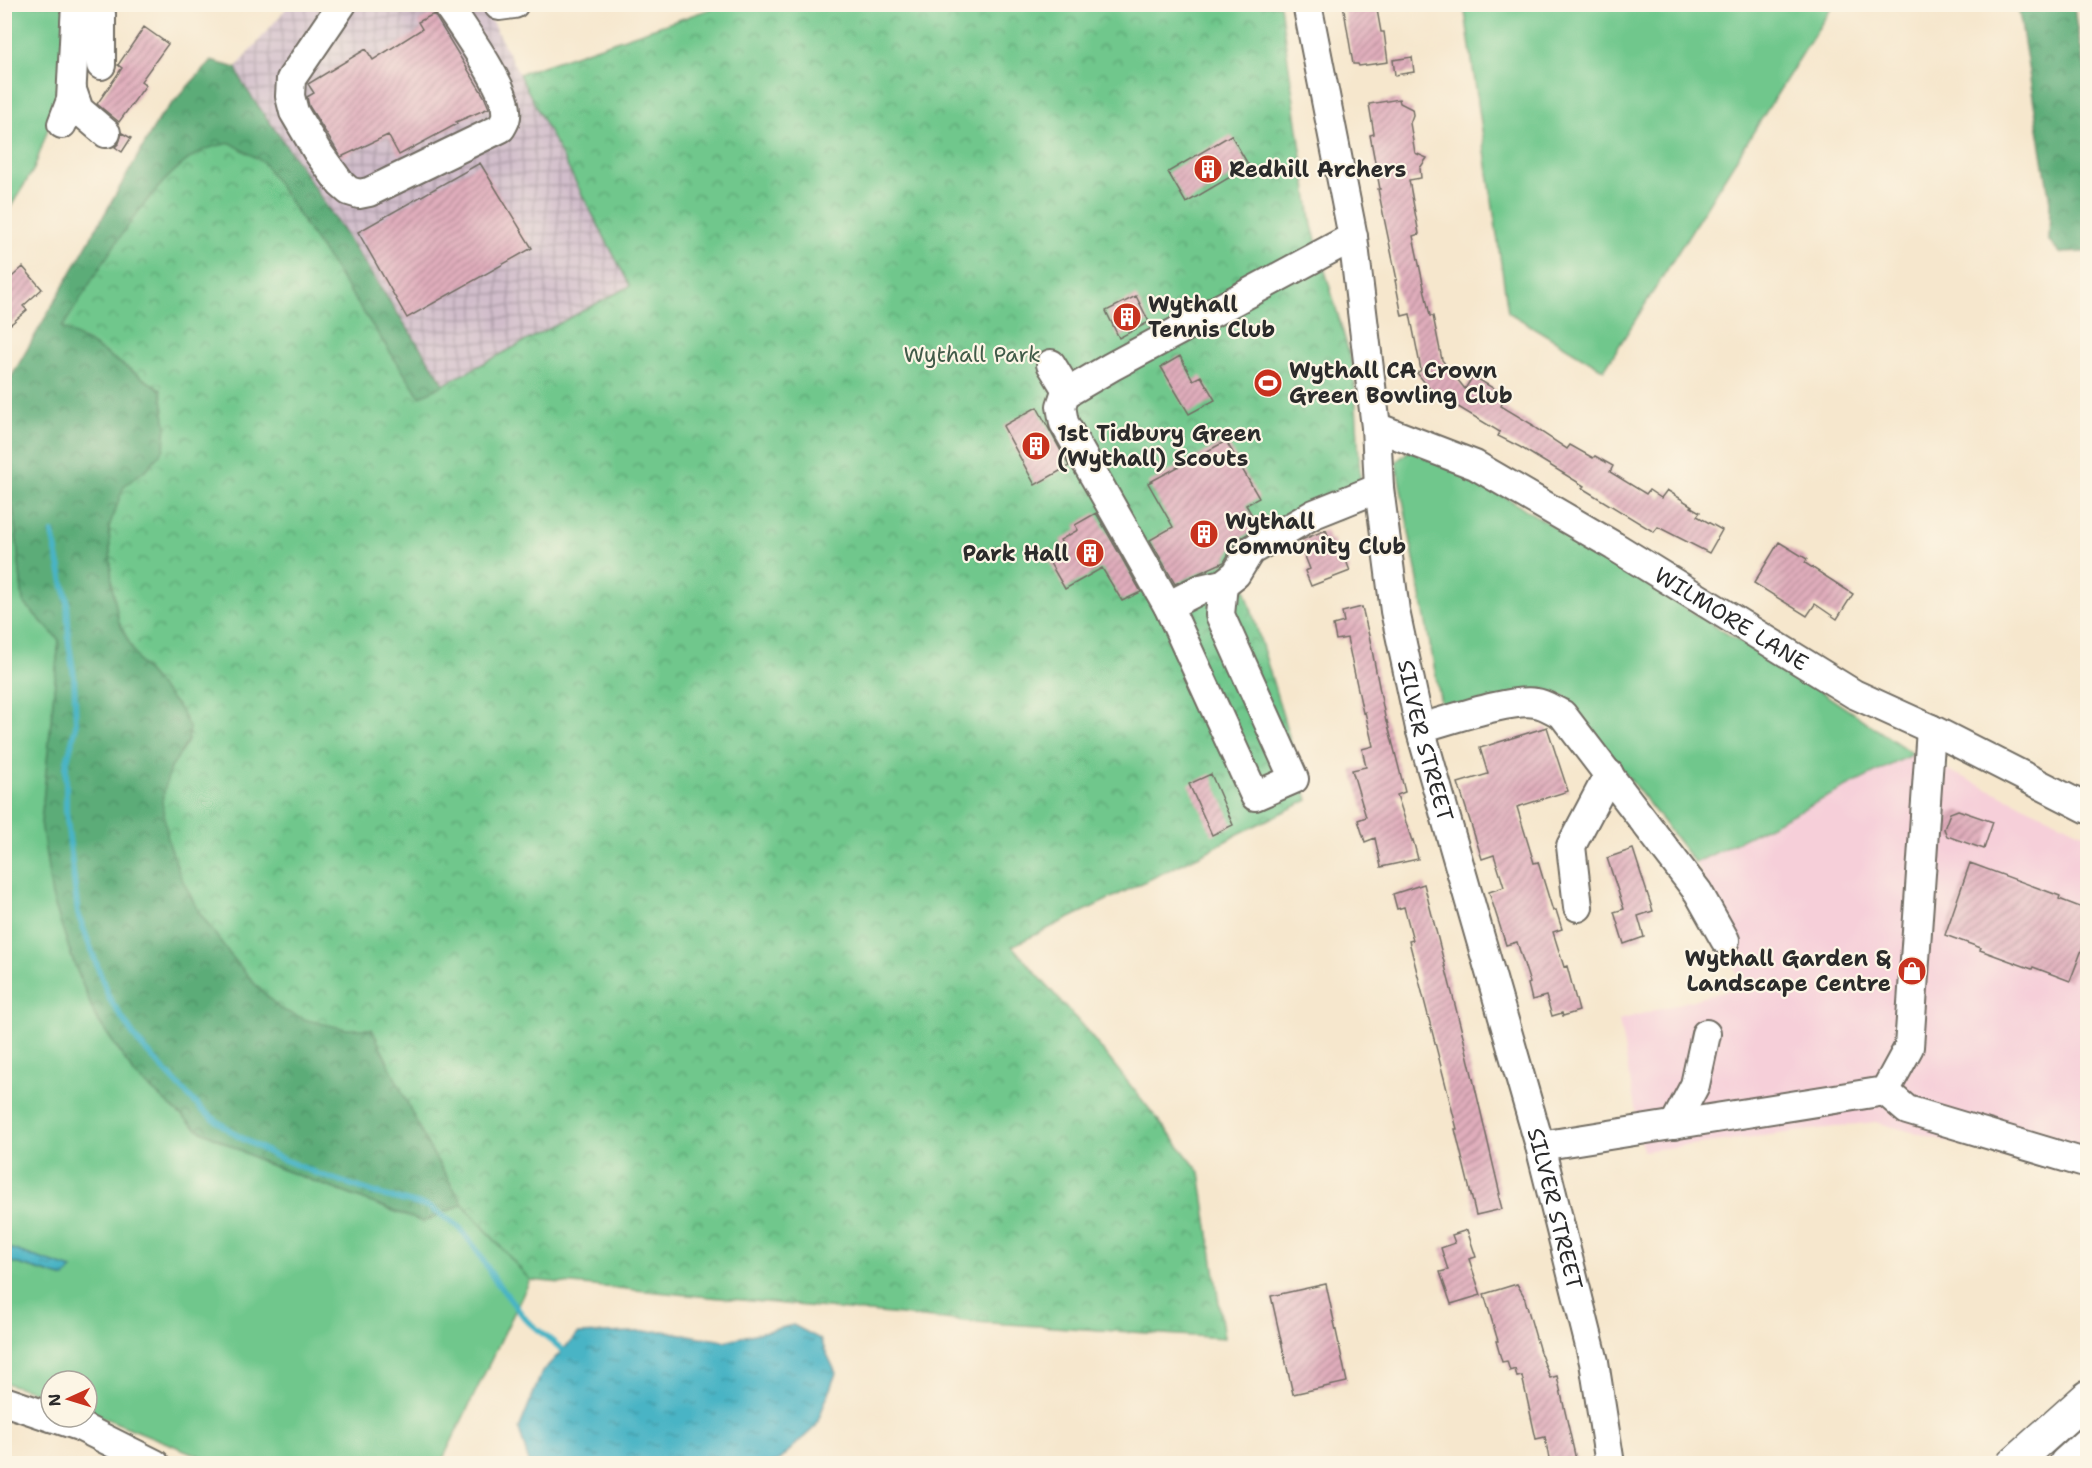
<svg xmlns="http://www.w3.org/2000/svg" width="2092" height="1468" viewBox="0 0 2092 1468" font-family="'Shantell Sans',sans-serif">
<defs>
<pattern id="industrial-grid" width="8" height="8" patternUnits="userSpaceOnUse" patternTransform="scale(1.5)"><rect width="8" height="8" fill="#d1bdcb"/><path d="M0 4h8M4 0v8" fill="none" stroke="#aa9aa5"/></pattern>
<pattern id="forest-crowns" width="20" height="18" patternUnits="userSpaceOnUse" patternTransform="scale(1.5)"><rect width="20" height="18" fill="#5cac78"/><path d="M2 6a3 3 0 1 1 6 0M12 15a3 3 0 1 1 6 0" fill="none" stroke="#4c8c63"/></pattern>
<pattern id="park-crowns" width="20" height="18" patternUnits="userSpaceOnUse" patternTransform="scale(1.5)"><rect width="20" height="18" fill="#70c78c"/><path d="M2 6a3 3 0 1 1 6 0M12 15a3 3 0 1 1 6 0" fill="none" stroke="#5ca273"/></pattern>
<pattern id="water-ripples" width="26" height="14" patternUnits="userSpaceOnUse" patternTransform="scale(1.5)"><rect width="26" height="14" fill="#48b4c5"/><path d="M2 4q2-2 4 0t4 0M15 11q2-2 4 0t4 0" fill="none" stroke="#3c93a0"/></pattern>
<pattern id="building-hatch" width="6" height="6" patternUnits="userSpaceOnUse" patternTransform="scale(1.5)"><rect width="6" height="6" fill="#e0adbc"/><path d="M-1 1l2-2M0 6l6-6M5 7l2-2" fill="none" stroke="#b68d99"/></pattern>
</defs>
<rect width="100%" height="100%" fill="#fcf5e5"/>
<filter id="ink" filterUnits="userSpaceOnUse"><feTurbulence type="fractalNoise" baseFrequency=".0167" numOctaves="2"/><feDisplacementMap in="SourceGraphic" scale="12" xChannelSelector="R" yChannelSelector="G"/><feConvolveMatrix kernelMatrix="1 2 1 2 8 2 1 2 1" color-interpolation-filters="sRGB"/></filter>
<filter id="wash" filterUnits="userSpaceOnUse"><feTurbulence type="fractalNoise" baseFrequency=".008" numOctaves="4" result="noise"/><feDisplacementMap in="SourceGraphic" scale="24" xChannelSelector="R" yChannelSelector="G"/><feGaussianBlur stdDeviation="1.35" result="paint"/><feColorMatrix in="noise" values="0 0 0 0 0 0 0 0 0 0 0 0 0 0 0 0 0 1.4 0 .05"/><feComposite in="paint" operator="in"/></filter>
<g filter="url(#wash)">
<rect width="100%" height="100%" fill="#f6e7cd"/>
<path fill="#f6cfd9" d="M1913 754 2087 835V1179L1875 1122 1643 1151 1619 1020 1744 986 1728 955 1739 943 1695 863Z"/>
<path fill="url(#industrial-grid)" d="M289 5H483L630 286 445 385 290 151 244 86 236 68Z"/>
<path fill="#70c78c" stroke="#4e795c" stroke-width="1.5" d="M5 5H66L62 89 34 169 5 216Z
M1464 5H1833L1604 370 1508 312Z
M1410 450 1489 487 1820 691 1913 754 1695 863 1566 697 1544 689 1442 709 1396 462Z
M4 475 14 513 23 602 59 640 53 704 71 955 95 1016 136 1076 265 1163 423 1222 463 1204 530 1280 441 1463H217L87 1411V1381H51V1397L5 1383V1260L65 1278 71 1269 5 1247Z"/>
<path fill="url(#forest-crowns)" stroke="#446c52" stroke-width="1.5" d="M2018 5H2074L2076 24 2088 82 2087 252 2060 253 2049 241 2050 202Z
M211 61 236 68 244 86 290 151 445 385 420 397 263 162 62 327 93 345 161 390 166 426 164 449 148 468 125 486 109 527 112 585 119 622 139 662 180 709 189 727 188 741 169 771 199 912 229 953 255 984 280 1008 346 1029H372L426 1142 463 1204 423 1222 265 1163 196 1128 136 1076 95 1016 71 955 52 896 41 822 59 640 23 602 14 513 5 475 4 390 160 117Z"/>
<path fill="url(#park-crowns)" stroke="#4e795c" stroke-width="1.5" d="M722 5H1280L1312 226 1354 370 1362 510 1298 534 1241 575 1308 800 1238 834 1208 851 1012 946 1086 1030 1200 1172 1224 1338 975 1322 530 1280 463 1204 426 1142 372 1029H346L307 1020 280 1009 255 984 229 953 199 912 180 875 168 840 162 801 169 771 188 741 189 727 180 709 139 662 119 622 112 585 109 527 124 486 148 468 164 449 166 426 161 390 93 345 62 328C95 277 150 176 204 150 212 146 222 145 231 143L263 162 420 397 630 286 519 74Z"/>
<path fill="url(#water-ripples)" stroke="#3a7078" stroke-width="1.5" d="M5 1247 72 1269 65 1278 5 1260Z
M793 1325 820 1339 836 1373 816 1426 778 1461 768 1464 529 1463 519 1429 542 1372 578 1334 664 1331 724 1341Z"/>
<g fill="none" stroke-linecap="round" stroke-linejoin="round">
<path stroke="#48b4c5" stroke-width="6" d="M52 533 67 600 69 644 74 676 76 726 66 765V811L78 914 109 998 138 1042 171 1077 202 1110 236 1135 273 1155 318 1174 385 1196 430 1207 459 1227 476 1249 495 1280 527 1321 563 1350"/>
</g>
<g id="blocks">
<path fill="url(#building-hatch)" d="M1343 4H1376L1381 32H1384L1388 62 1359 66 1358 64H1353Z
M434 14 484 96 489 108 456 122 457 124 399 155 388 135 341 157 309 106 307 97 314 93 308 84 366 49 373 60 422 29 418 22Z
M144 27 168 44 141 81 146 85 119 122 97 104 122 68 118 65Z
M1412 57 1414 72 1395 75 1393 60Z
M1399 99 1400 103 1412 109 1413 115 1410 123 1415 153 1427 158 1420 168 1421 178 1409 180 1419 234 1413 236 1430 316H1433L1442 360 1465 389 1473 376 1506 396 1501 406 1533 425 1532 426 1567 449 1570 445 1593 458 1595 456 1613 466 1610 472 1646 494 1649 490 1661 498 1667 490 1692 506 1691 507 1700 512 1697 516 1722 530 1709 553 1658 527 1654 532 1582 488 1584 486 1520 447 1498 436 1500 432 1440 396 1437 398 1417 373 1421 370 1410 314 1402 316 1395 280H1397L1378 189H1380L1370 135 1374 134 1369 104Z
M122 133 131 138 122 152 115 147 119 143Z
M1231 135 1249 166 1186 203 1168 172Z
M480 163 532 248 407 318 358 232Z
M23 267 42 289 23 306 27 310 11 324 4 316V284Z
M1136 296 1149 322 1119 338 1106 311Z
M1180 356 1193 380 1201 376 1215 400 1189 414 1161 367Z
M1037 407 1069 466 1035 485 1003 426Z
M1226 441 1259 498 1246 505 1259 527 1236 541 1224 562 1175 584 1150 540 1173 527 1148 483Z
M1096 513 1141 592 1122 601 1102 568 1065 589 1047 558 1064 548 1060 540 1078 530 1075 525Z
M1326 530 1330 541 1333 539 1340 557 1344 555 1350 571 1311 586 1305 571 1310 569 1299 541Z
M1779 542 1807 559 1805 563 1853 594 1837 619 1815 604 1807 616 1754 583Z
M1362 607 1370 640 1386 722 1387 721 1405 792 1397 795 1412 841 1413 840 1418 859 1381 867 1375 838 1365 842 1358 820 1366 817 1352 770 1366 767 1362 749 1373 746 1365 712 1363 713 1347 638 1336 640 1333 625 1344 622 1342 612Z
M1547 727 1568 791 1517 807 1534 863 1538 862 1553 911 1556 910 1562 929 1553 932 1564 967 1567 966 1579 1011 1563 1016 1562 1013 1552 1016 1546 996 1532 1000 1528 984 1530 983 1517 942 1506 945 1489 892 1504 887 1494 855 1482 859 1458 783 1488 774 1480 748Z
M1211 774 1233 825 1212 835 1189 784Z
M1958 810 1993 822 1984 849 1947 836 1944 829 1950 813Z
M1633 849 1653 911 1638 916 1644 937 1624 944 1614 912 1624 909 1607 858Z
M1970 863 2060 896 2059 899 2088 910V934L2070 981 2033 967 2032 969 1980 950 1981 948 1945 935Z
M1424 884 1463 1036 1500 1194H1498L1502 1209 1476 1215 1455 1129H1457L1409 941 1413 940 1404 907 1397 909 1393 894Z
M1467 1230 1476 1257 1469 1259 1481 1295 1451 1304 1440 1272 1448 1270 1441 1248 1455 1243 1452 1235Z
M1326 1284 1347 1382 1293 1394 1271 1296Z
M1517 1284 1524 1296 1540 1352 1550 1378 1557 1376 1577 1464H1550L1545 1437 1536 1439 1522 1376 1517 1377 1515 1369 1510 1371 1507 1361 1502 1362 1496 1341H1498L1484 1294Z"/>
</g>
</g>
<g filter="url(#ink)">
<use href="#blocks" fill-opacity="0" stroke="#726d64" stroke-width="1.5"/>
<g fill="none" stroke-linecap="round" stroke-linejoin="round">
<g stroke="#726d64" stroke-width="32">
<g id="minor">
<path d="M98 4 101 14V65"/>
<path d="M342 4 291 79 290 96 294 112 317 151 341 184 349 191 359 194 369 192 501 128C505 121 507 118 506 110 505 86 462 27 447 4"/>
<path id="s1" d="M1307 4 1353 237 1376 427 1379 488 1395 611 1420 728 1540 1146 1594 1362 1610 1464"/>
<path d="M499 6 514 4"/>
<path d="M72 90 79 110 106 133"/>
<path d="M62 124 71 100 76 4"/>
<path d="M1051 364 1068 392"/>
<path id="s2" d="M1376 427 1475 465 1614 546 1854 694 1931 729 2088 809"/>
<path d="M1223 584 1220 615 1294 779 1255 796 1168 606 1064 423 1061 406 1065 394 1111 367 1353 237"/>
<path d="M1168 606 1201 589 1223 584 1236 574 1250 551 1314 514 1379 488"/>
<path d="M1420 728C1447 721 1511 698 1536 703 1545 704 1554 711 1562 714L1698 892 1725 940"/>
<path d="M1578 907 1571 846 1609 774"/>
<path d="M1885 1091 1907 1110 2088 1164"/>
<path d="M1674 1125 1695 1085 1706 1034"/>
<path d="M1540 1146 1885 1091 1909 1047 1931 729"/>
<path d="M4 1401 51 1417"/>
<path d="M52 1417 79 1426 155 1464"/>
</g>
</g>
<g stroke="#726d64" stroke-width="36">
<path id="highway" d="M2013 1464 2088 1397
M2066 1464 2088 1444"/>
</g>
<use href="#minor" stroke="#fff" stroke-width="28"/>
<use href="#highway" stroke="#fff" stroke-width="33"/>
</g>
</g>
<defs>
<g id="building-disc" transform="scale(1.5)"><circle r="9.5" fill="#c8321e" stroke="#fcf5e5"/><path d="M-4-6H4V6H1V3H-1V6H-4ZM-2.5-4.3h1.7v1.8h-1.7ZM.8-4.3h1.7v1.8H.8ZM-2.5-1h1.7V.8h-1.7ZM.8-1h1.7V.8H.8Z" fill="#fff"/></g>
<g id="stadium-disc" transform="scale(1.5)"><circle r="9.5" fill="#c8321e" stroke="#fcf5e5"/><path d="M0-5a6.5 5 0 1 0 0 10a6.5 5 0 1 0 0-10ZM-3.5-1.8h7v3.6h-7Z" fill="#fff"/></g>
<g id="shop-disc" transform="scale(1.5)"><circle r="9.5" fill="#c8321e" stroke="#fcf5e5"/><path d="M-5-2.5h2.3a2.7 3.5 0 0 1 5.4 0H5L5.5 6h-11ZM-1.5-2.5h3a1.5 2.3 0 0 0-3 0Z" fill="#fff"/></g>
</defs>
<g fill-rule="evenodd">
<use href="#building-disc" x="1208" y="169"/>
<use href="#building-disc" x="1127" y="317"/>
<use href="#stadium-disc" x="1268" y="383"/>
<use href="#building-disc" x="1036" y="446"/>
<use href="#building-disc" x="1204" y="534"/>
<use href="#building-disc" x="1090" y="553"/>
<use href="#shop-disc" x="1912" y="971"/>
</g>
<g text-anchor="middle" dominant-baseline="central" stroke-width="4.5" stroke-linejoin="round" paint-order="stroke">
<g font-size="22" font-weight="bold" fill="#2b2b2b" stroke="#fcf5e5" text-anchor="start">
<text x="1229" y="169">Redhill Archers</text>
<text x="1148" y="304">Wythall<tspan x="1148" dy="25">Tennis Club</tspan></text>
<text x="1289" y="370">Wythall CA Crown<tspan x="1289" dy="25">Green Bowling Club</tspan></text>
<text x="1057" y="433">1st Tidbury Green<tspan x="1057" dy="25">(Wythall) Scouts</tspan></text>
<text x="1225" y="521">Wythall<tspan x="1225" dy="25">Community Club</tspan></text>
<text x="1069" y="553" text-anchor="end">Park Hall</text>
<text x="1891" y="958" text-anchor="end">Wythall Garden &amp;<tspan x="1891" dy="25">Landscape Centre</tspan></text>
</g>
<g font-size="22" fill="#405a48" stroke="#fcf5e5">
<text x="972" y="354">Wythall Park</text>
</g>
<g font-size="22" fill="#2b2b2b" stroke="#fcf5e5">
<text stroke="none"><textPath href="#s2" startOffset="405">WILMORE LANE</textPath></text>
<text stroke="none"><textPath href="#s1" startOffset="747">SILVER STREET</textPath></text>
<text stroke="none"><textPath href="#s1" startOffset="1233">SILVER STREET</textPath></text>
</g>
</g>
<rect width="2092" height="1468" fill="none" stroke="#fcf5e5" stroke-width="24"/>
<g transform="translate(69 1399) rotate(266)"><circle r="28" fill="#fcf5e5" stroke="#a8a49b" stroke-width="1.5"/>
<path d="M0-4.5L10 22L0 15L-10 22Z" fill="#c8321e"/>
<text y="-9" font-size="16" font-weight="bold" text-anchor="middle" fill="#2b2b2b">N</text>
</g>
</svg>
